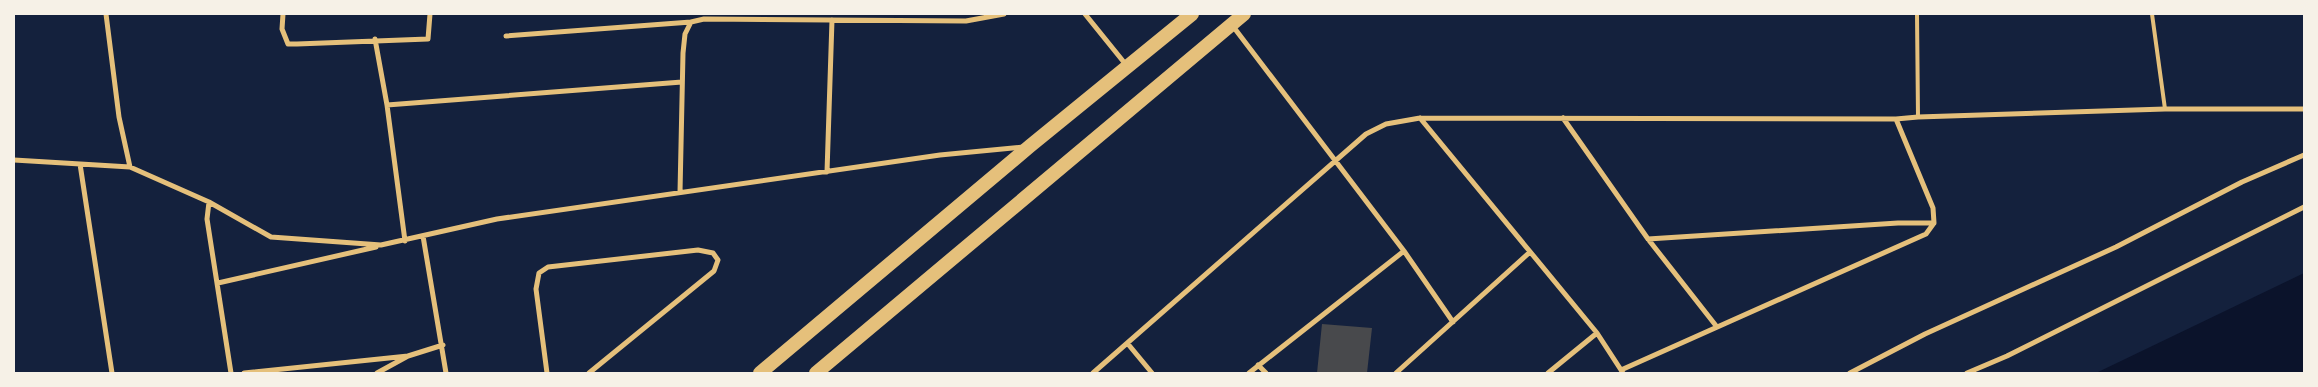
<svg xmlns="http://www.w3.org/2000/svg" width="2318" height="387" viewBox="0 0 2318 387" font-family="'Libre Baskerville',serif">
<rect width="100%" height="100%" fill="#14213d"/>
<path fill="#0b132b" d="M2304 273V373H2096Z"/>
<path fill="#48494c" d="M1322 324 1372 328 1367 373H1317Z"/>
<g fill="none" stroke-linecap="round" stroke-linejoin="round">
<path stroke="#e5c07b" stroke-width="4" d="M1917 14 1918 117
M2152 14 2165 109"/>
<path stroke="#e5c07b" stroke-width="5" d="M106 14 119 117 130 167
M283 14 282 29 288 44H297L428 39 430 14
M1085 14 1127 66
M1232 25 1404 251 1453 322
M506 36 691 22
M375 39 387 105 405 241
M387 105 682 82
M1420 118 1597 333 1623 373
M1563 118 1648 239 1717 327
M14 160 130 167 209 202 271 237 381 245 497 219 940 155 1024 147
M80 164 112 373
M827 172 832 20
M680 192 683 53 685 34 691 22 704 19 966 21 1004 14
M209 202 207 219 231 373
M423 236 446 373
M1648 239 1898 223H1934
M218 283 376 247
M1128 344 1152 373
M1258 365 1266 373
M1621 370 1926 234 1934 223 1933 208 1896 119
M244 373 408 356
M377 373 408 356 443 345
M547 373 536 289 539 273 548 267 698 250 713 253 718 260 714 271 589 373
M1093 373 1366 134 1386 124 1420 118 1896 119 1918 117 2165 109H2304
M1249 373 1404 251
M1396 373 1530 252
M1548 373 1597 333
M1850 373 1925 334 2116 247 2242 182 2304 155
M1967 373 2007 356 2304 207"/>
<path stroke="#e5c07b" stroke-width="14" d="M760 373 1030 146 1192 14
M816 373 1244 14"/>
</g>
<rect width="2318" height="387" fill="none" stroke="#f6f1e7" stroke-width="30"/>
</svg>
